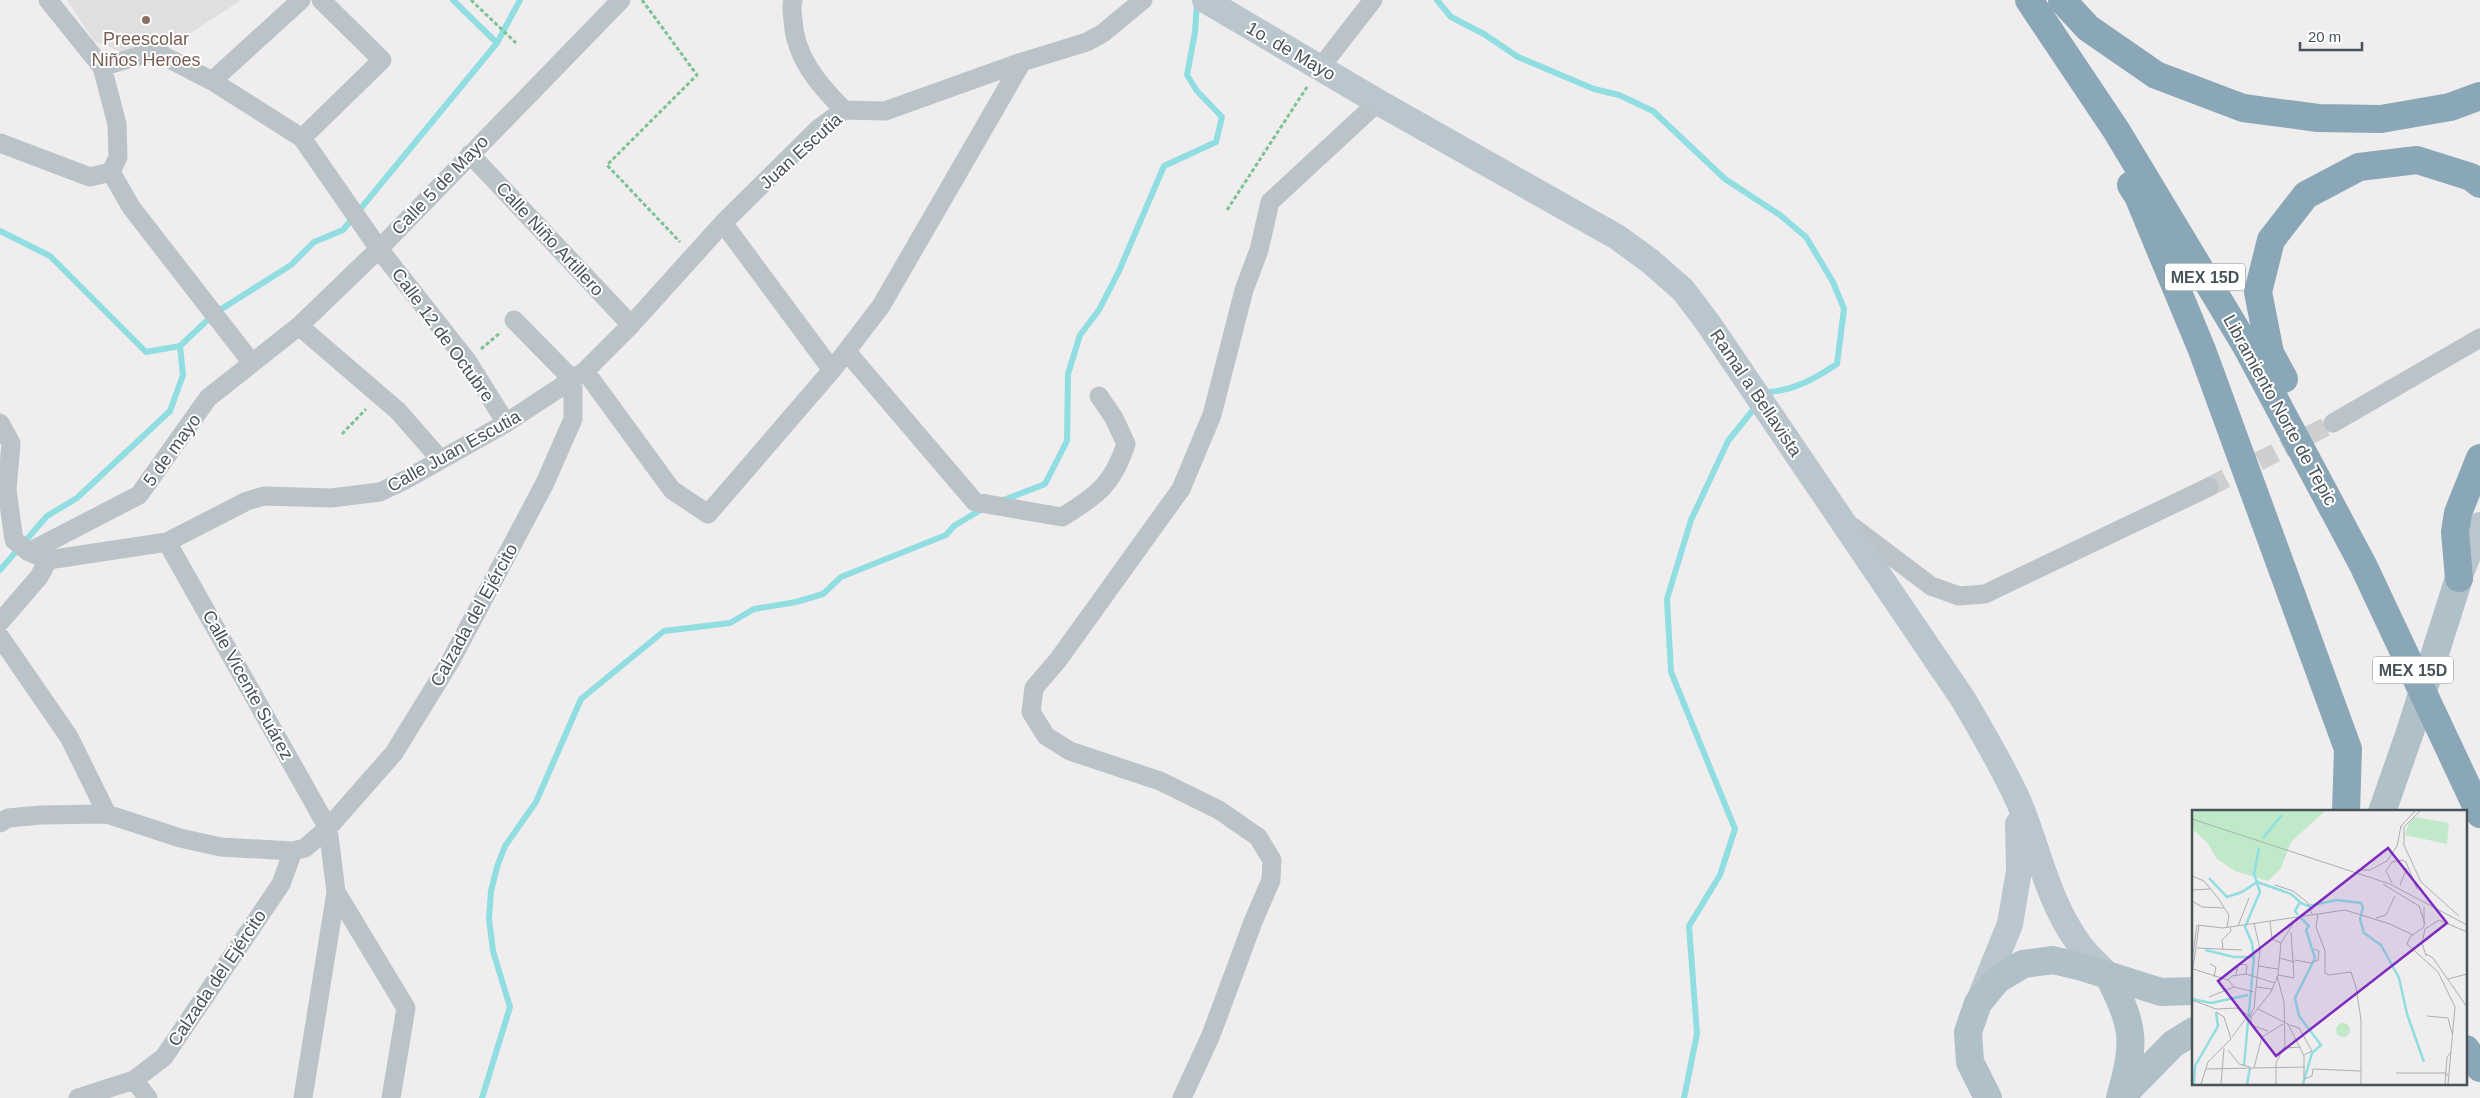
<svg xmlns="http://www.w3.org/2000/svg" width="2480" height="1098" viewBox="0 0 2480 1098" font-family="Arial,sans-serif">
<rect width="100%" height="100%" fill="#efeded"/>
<path fill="#e0dede" d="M67 0H241L147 62 94 41Z"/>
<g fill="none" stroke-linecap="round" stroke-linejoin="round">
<path stroke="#90dee1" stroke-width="6" d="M453 0 497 43
M1437 0 1451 17 1484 34 1518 57 1594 89 1619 95 1653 111 1725 179 1780 215 1806 237 1833 282 1844 309 1837 364C1816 378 1795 390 1769 392L1765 396
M0 231 50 256 146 352 180 346
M1001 501 1045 484 1067 441 1068 374 1080 335 1099 310 1119 271 1164 166 1216 142 1222 117 1197 91 1187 75 1195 32 1197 3
M0 570 47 516 77 498 170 411 183 375 180 346 215 313 291 265 314 242 343 230 497 43 520 0
M482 1098 510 1007 493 951 489 919 491 891 497 867 505 846 536 802 581 699 664 631 730 623 754 609 796 602 823 594 841 577 946 535 954 526 982 509
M1684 1098 1697 1034 1689 926 1720 875 1735 829 1671 672 1667 599 1691 520 1728 441 1757 405"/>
<path stroke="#cdcecf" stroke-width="19" stroke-dasharray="19 9" stroke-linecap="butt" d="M2209 487 2333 423"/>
<path stroke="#7bc393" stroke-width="3" stroke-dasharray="4 2.5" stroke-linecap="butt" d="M471 0 516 43
M642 0 697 75 607 165 680 242
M1227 210 1307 87
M481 349 501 332
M342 434 366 409"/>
<path stroke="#b9c3c8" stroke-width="19" d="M48 0 102 67 117 124 118 157 111 172
M793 0C791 6 792 13 793 20 795 57 818 84 844 110
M102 67 148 53 164 56 212 81 302 138 379 249 468 362 506 423
M1320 68 1373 0
M212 81 301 0
M302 138 382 60 321 0
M0 143 90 177 111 172
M470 154 631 325
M111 172 131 207 252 363
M723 223 832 370
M514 320 573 380
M299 326 398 411 440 459
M847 352 975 502 1062 517C1097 496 1113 484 1126 444L1114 418 1099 396
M585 371 672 490 708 514 832 370 881 306 1022 62
M0 423 11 443 7 490 14 540 29 552 48 560 167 542 247 501 264 496 331 498 380 492 405 480 506 423 585 371 631 325 723 223 818 129 844 110 885 111 1022 62 1087 42 1103 33 1143 0
M2333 423 2480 338
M1853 527 1931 586 1959 596 1985 594 2209 487
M167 542 328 828 336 892 303 1098
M29 552 139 495 208 398 299 326 379 249 621 0
M0 622 39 577 48 560
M0 637 69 737 107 814
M0 823 8 818 41 815 107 814 180 838 221 847 293 851
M336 892 406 1008 391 1098
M134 1080 148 1098
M78 1098 134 1080 164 1057 281 884 293 851 305 848 328 828 394 753 450 662 545 483 573 419V380
M1182 1098 1211 1035 1253 922 1271 880 1272 860 1258 837 1219 810 1160 781 1070 751 1046 736 1031 712 1034 688 1058 660 1181 489 1212 415 1244 290 1259 250 1270 202 1378 102"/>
<path stroke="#bac6cd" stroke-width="26" d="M1205 0 1378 102 1617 237 1650 261 1683 290 1708 323 1963 699C1982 732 2002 765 2018 800 2038 847 2047 899 2077 941 2085 954 2098 964 2108 975
M2459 578 2480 525
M1980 998 2010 924 2019 871 2018 824"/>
<path stroke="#afc0c9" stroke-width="28" d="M2382 812 2410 732 2459 578
M2108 975C2135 1028 2136 1041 2120 1098
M2123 1095 2173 1044 2194 1031
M1988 1098 1970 1062 1968 1032 1978 1003 1997 980 2023 964 2053 960 2082 967 2161 992 2194 991"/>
<path stroke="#89a7b7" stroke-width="28" d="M2029 0 2116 130 2245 344 2363 565 2480 814
M2062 0 2088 28 2156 75 2243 108 2318 118 2381 119 2450 107 2480 96
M2131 185 2138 196 2202 350 2348 749 2346 812
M2284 379 2270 353 2258 292 2271 240 2306 195 2359 167 2417 160 2471 177 2480 184
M2459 578 2455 532 2458 513 2480 458
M2466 1049 2480 1068"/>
</g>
<circle fill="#8d6e63" stroke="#fff" stroke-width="2" cx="146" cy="20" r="5"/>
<g text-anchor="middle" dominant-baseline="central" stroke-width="4" stroke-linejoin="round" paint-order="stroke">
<g fill="#fff" stroke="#7e878a" stroke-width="1">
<rect x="2165" y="263.5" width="80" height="27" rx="4"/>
<rect x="2373" y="656.5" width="80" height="27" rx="4"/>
</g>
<g font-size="16" font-weight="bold" fill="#475358">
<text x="2205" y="277">MEX 15D</text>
<text x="2413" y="670">MEX 15D</text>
</g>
<g font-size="18" fill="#785e54" stroke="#fff">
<text x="146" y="39">Preescolar<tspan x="146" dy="21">Niños Heroes</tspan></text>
</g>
<g font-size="18" fill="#475358" stroke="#fff">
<text transform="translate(1291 51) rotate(30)">1o. de Mayo</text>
<text transform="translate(801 151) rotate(-42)">Juan Escutia</text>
<text transform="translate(440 185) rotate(-46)">Calle 5 de Mayo</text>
<text transform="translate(550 239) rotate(47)">Calle Niño Artillero</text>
<text transform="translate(443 335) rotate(54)">Calle 12 de Octubre</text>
<text transform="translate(1756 393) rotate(56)">Ramal a Bellavista</text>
<text transform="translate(2280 410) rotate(61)">Libramiento Norte de Tepic</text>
<text transform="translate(172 450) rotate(-54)">5 de mayo</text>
<text transform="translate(454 451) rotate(-29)">Calle Juan Escutia</text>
<text transform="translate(474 615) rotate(-61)">Calzada del Ejército</text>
<text transform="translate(248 685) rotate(61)">Calle Vicente Suárez</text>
<text transform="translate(217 978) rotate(-56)">Calzada del Ejército</text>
</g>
</g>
<g transform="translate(2192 810)">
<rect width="275" height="275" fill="#efeded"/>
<path d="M0 1H132V2L99 32 89 58 76 71 43 61 24 48 15 32 0 19ZM223 7 257 13 255 34 213 25 217 12ZM144 220a7 7 0 1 1 14 0a7 7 0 1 1-14 0Z" fill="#bfe9c8"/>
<path fill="none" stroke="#90dee1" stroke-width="2.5" d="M71 28 90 5M17 68 35 87 50 82 65 72 99 84 108 92 103 101 106 105M109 93 116 96 145 90 169 93 171 97 168 109 172 123 189 135 207 168 215 204 232 252M109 108 117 116 114 120 123 148 103 188 107 206 129 235 120 243 111 274M13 140 42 147H61M0 189 19 193 56 185M52 256 62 147 60 133 53 117 68 82 62 64 67 38M2 274 3 256 26 216 24 202M55 274 58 258"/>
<path fill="none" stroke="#acafb1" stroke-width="1" d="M0 9 198 74 275 115M208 17 223 1M211 33 229 72 267 106M212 34V17L228 1M165 60H178L195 51 205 36 209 16M0 66 12 71 26 88 37 105 35 117M200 73 194 61 200 52 210 50 214 52 225 79M191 74 227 96 233 114M83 75 101 81 116 93 120 104M208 75 215 58M0 80 18 79M0 91 10 97 32 98M232 97V117L218 127 215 134 246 162 263 197 256 274M126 104 124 117 133 141V163L137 165 159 162 164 177 169 210V274M184 108 194 105 203 86M78 111 80 129 89 133M46 116 57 88M233 119 230 133 234 146M233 119 247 110 275 122M5 138 50 140M31 139 30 130 39 121 38 117M234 144 241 148 275 197M87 148 103 152M103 150 119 153 126 150 127 141 122 139M0 151 5 115 31 118 153 100 198 114 221 125M18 154 24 157 22 167M66 156 86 159M1 159 36 170 42 177M0 164 7 116M44 165 46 154 55 155 54 164M86 165 102 168 99 122M256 169 275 164M36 170 40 166 54 164 83 173M64 177 80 179M17 187 42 177 62 182M0 190 24 199 45 198 59 207 79 182 86 165 89 133 105 107M66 199 96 214 112 246V269L120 266 121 259 169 261M58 206 62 198 68 139 62 113M235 206 256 208 260 223M59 207V215L76 221M98 215 107 218 120 241 112 245M40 227 55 207M93 238 109 237M36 240 47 254 58 257M62 258 70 227 91 214M14 259 113 257M204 263H254L256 266M9 274 16 252 39 229 32 207 24 202M29 274 32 238M84 274V253L93 235 92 192 85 166M253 274 255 247 259 242"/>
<path fill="#7b2cbf" fill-opacity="0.15" stroke="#7b2cbf" stroke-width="2.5" d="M196 38 255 113 84 246 26 171Z"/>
<rect width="275" height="275" fill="none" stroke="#475358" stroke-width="2.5"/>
</g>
<path d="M2300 42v8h62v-8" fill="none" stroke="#475358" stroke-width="2.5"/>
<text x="2308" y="42" font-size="15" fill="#475358" stroke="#ffffff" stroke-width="4" paint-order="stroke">20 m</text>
</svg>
